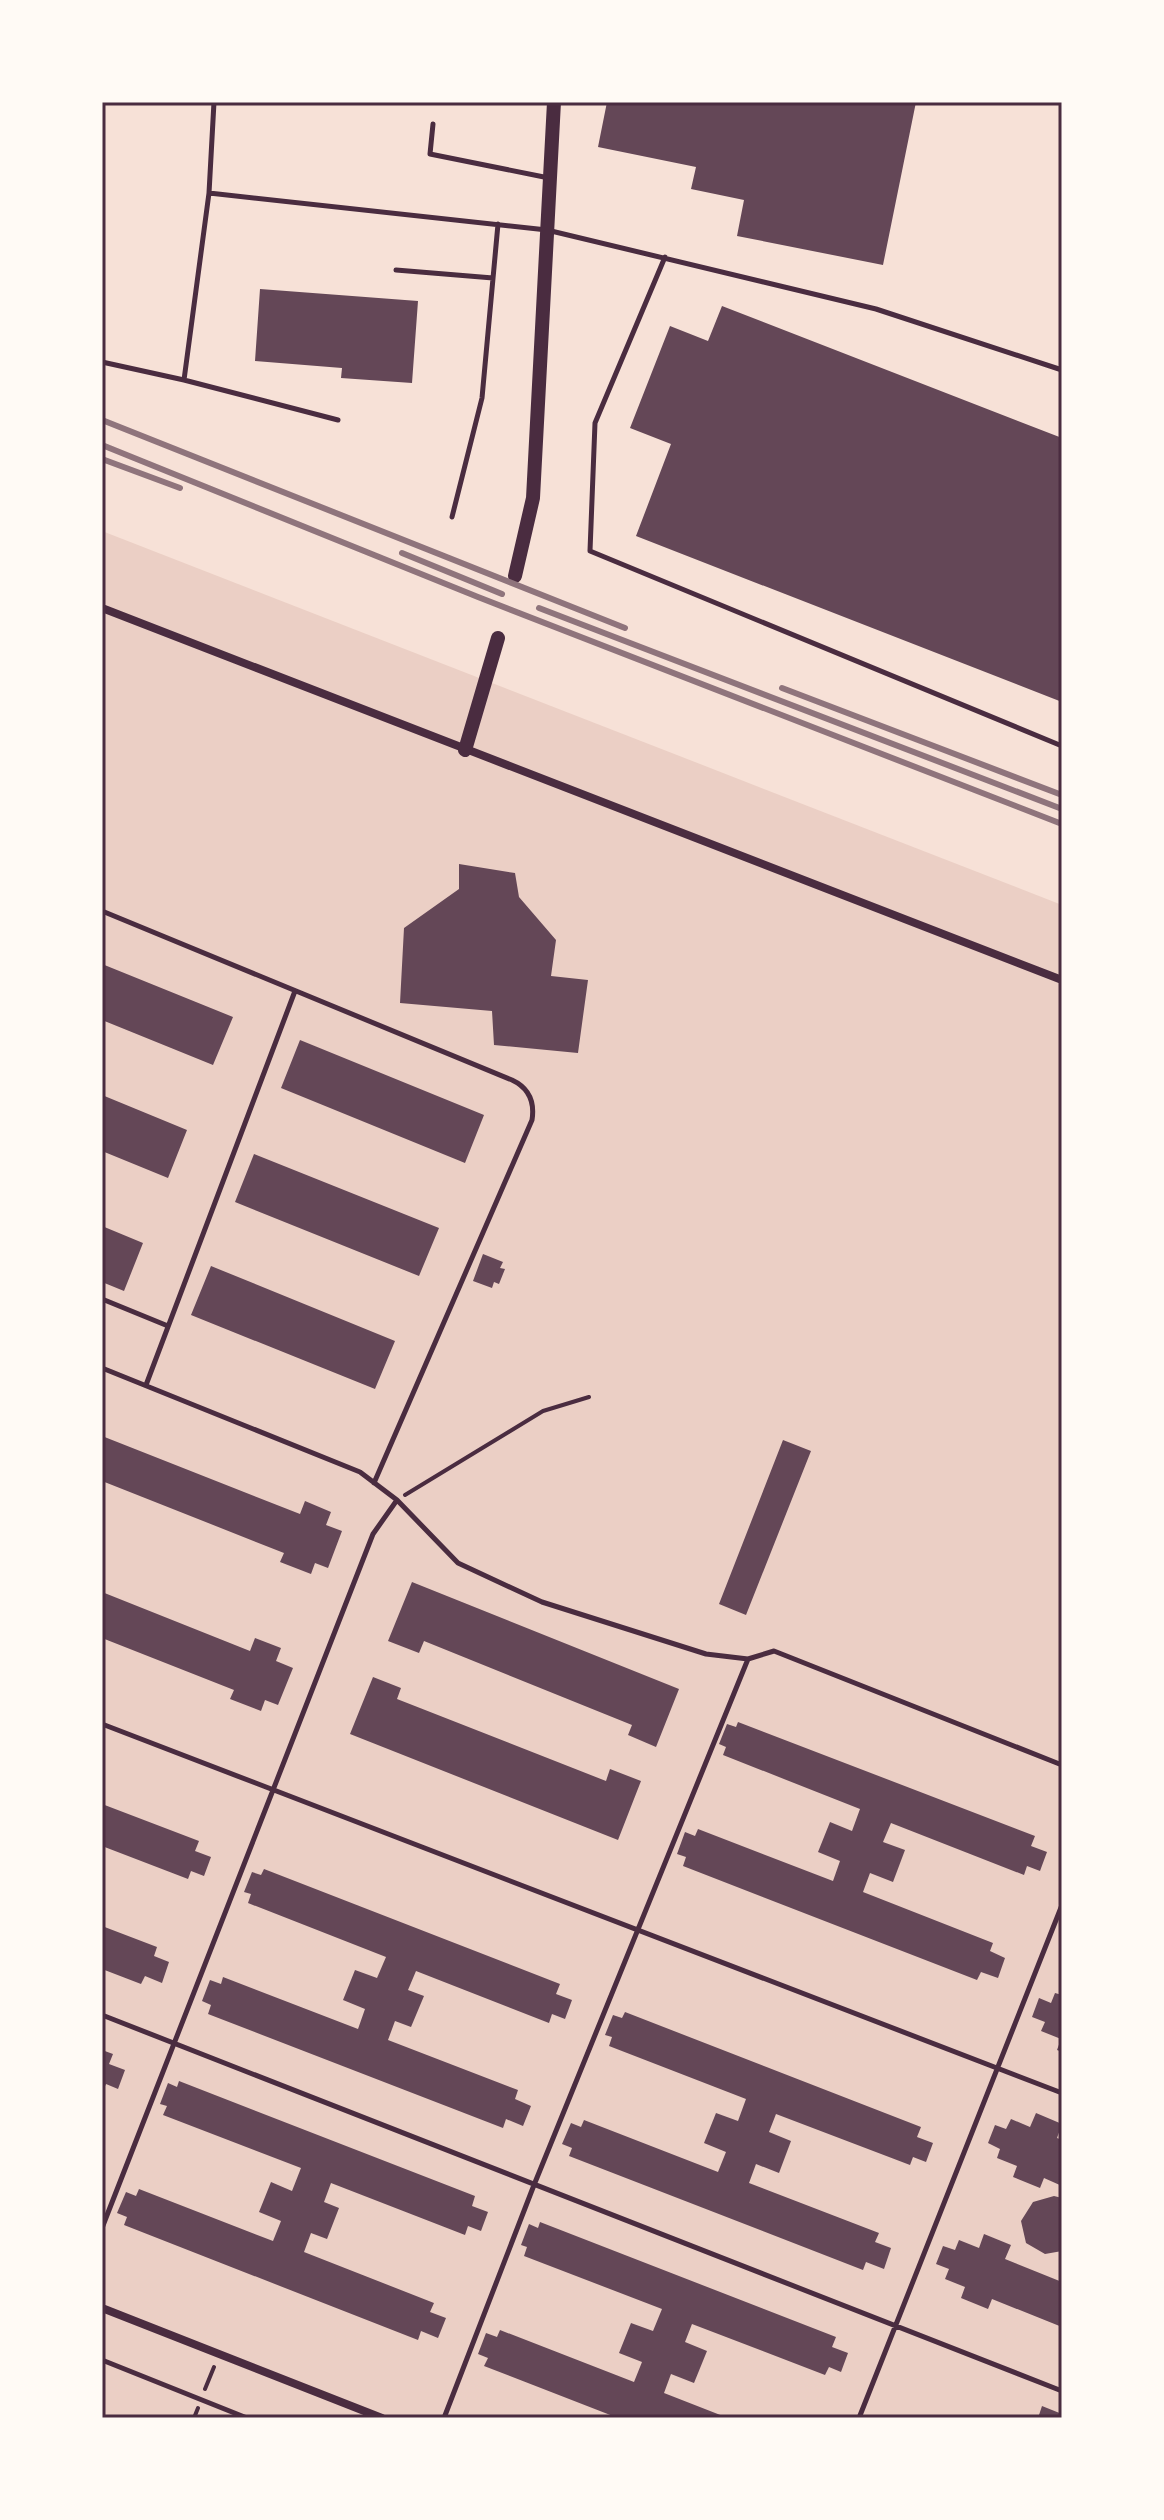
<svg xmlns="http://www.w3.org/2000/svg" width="1164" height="2520" viewBox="0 0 1164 2520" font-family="'Archivo Narrow',sans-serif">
<rect width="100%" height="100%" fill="#f7e1d7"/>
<path fill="#ebcfc5" d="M102 531 1062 905V2418H102Z"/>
<path fill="#644757" d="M607 102H916L883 265 737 236 744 200 691 189 696 167 598 147Z
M260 289 418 301 412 383 341 378 342 368 255 361Z
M722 306 1062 438V702L636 536 671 444 630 428 670 326 708 341Z
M459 864 515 873 519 897 556 940 551 976 588 980 578 1053 494 1045 492 1011 400 1003 404 928 459 889Z
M102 964 233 1017 213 1065 102 1020Z
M300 1040 484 1115 465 1163 281 1088Z
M102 1095 187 1130 168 1178 102 1151Z
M254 1154 439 1228 419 1276 235 1202Z
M102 1226 143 1243 124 1291 102 1282Z
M483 1254 503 1262 500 1268 505 1269 499 1284 494 1282 492 1288 473 1281Z
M211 1266 395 1341 375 1389 191 1315Z
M102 1436 300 1514 305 1501 331 1512 326 1525 342 1531 328 1568 315 1563 311 1574 280 1562 284 1553 102 1481Z
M783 1440 811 1451 746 1615 719 1604Z
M412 1582 679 1689 656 1747 628 1735 632 1725 424 1641 419 1653 388 1641Z
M102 1592 250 1651 255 1638 281 1648 276 1661 293 1668 278 1705 265 1700 261 1711 230 1699 234 1690 102 1638Z
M373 1677 401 1688 397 1699 606 1781 610 1769 641 1781 618 1840 350 1734Z
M738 1722 1035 1836 1031 1846 1047 1852 1040 1871 1027 1866 1024 1875 891 1823 883 1842 905 1850 893 1882 870 1873 863 1892 993 1943 990 1951 1005 1958 998 1978 981 1972 977 1980 683 1866 686 1857 677 1854 685 1832 695 1836 698 1829 833 1881 840 1861 818 1852 830 1822 852 1831 860 1809 723 1755 726 1747 719 1744 727 1724 736 1727Z
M102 1804 199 1841 195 1851 211 1857 204 1876 191 1871 188 1879 102 1846Z
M264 1869 560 1984 556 1994 572 2000 565 2019 552 2014 549 2023 416 1971 408 1990 424 1996 411 2027 395 2021 388 2040 518 2090 515 2099 531 2106 523 2126 506 2119 503 2128 208 2014 211 2005 202 2001 210 1980 221 1984 223 1977 358 2029 365 2009 343 2000 355 1970 377 1978 386 1957 248 1903 251 1894 244 1892 252 1872 261 1875Z
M102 1926 157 1947 154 1956 169 1962 162 1983 145 1976 141 1984 102 1969Z
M1055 1993 1062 1995V2052L1057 2050 1061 2039 1041 2031 1045 2022 1032 2017 1039 1998 1051 2003Z
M625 2012 921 2127 917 2137 933 2143 926 2162 913 2157 910 2165 776 2114 769 2132 791 2141 779 2173 756 2164 749 2183 879 2233 875 2242 891 2248 884 2269 866 2262 863 2270 569 2156 572 2148 562 2144 571 2123 581 2127 584 2120 718 2172 726 2152 704 2143 716 2113 738 2121 746 2099 609 2046 612 2037 605 2035 613 2015 622 2018Z
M102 2050 113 2054 109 2064 125 2070 118 2089 106 2084 102 2093Z
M179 2081 475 2196 472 2206 488 2212 481 2231 468 2226 465 2235 331 2183 324 2202 339 2208 327 2239 311 2233 304 2252 434 2303 430 2312 446 2318 438 2338 421 2331 418 2340 124 2225 127 2217 117 2213 126 2192 136 2196 139 2189 273 2241 281 2221 259 2212 271 2182 292 2191 301 2168 163 2115 167 2106 160 2104 168 2083 177 2087Z
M1036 2113 1062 2124 1057 2138 1062 2140V2186L1044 2178 1040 2188 1013 2177 1017 2166 997 2158 1000 2149 988 2143 995 2125 1006 2129 1011 2119 1030 2127Z
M1054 2196 1062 2198V2251L1045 2254 1026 2243 1021 2221 1033 2202Z
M540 2222 836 2337 832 2347 848 2353 841 2372 829 2367 825 2375 692 2324 685 2342 707 2351 694 2383 671 2374 664 2393 728 2418H618L484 2366 488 2358 478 2354 486 2333 497 2337 500 2330 634 2382 642 2362 619 2353 631 2323 653 2331 662 2309 524 2256 527 2247 521 2245 529 2224 538 2228Z
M984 2234 1011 2245 1005 2259 1062 2282V2327L992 2299 988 2309 961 2298 965 2287 945 2279 949 2269 936 2264 943 2246 955 2250 959 2240 979 2248Z
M1042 2406 1062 2414V2418H1038Z"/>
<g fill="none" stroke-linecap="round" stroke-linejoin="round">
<path stroke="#4a2c40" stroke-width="4" d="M405 1495 543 1411 589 1397
M205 2389 214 2367
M194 2418 198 2408"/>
<path stroke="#4a2c40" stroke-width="5" d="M214 102 209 193 547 230 876 309 1062 370
M433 124 430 154 549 178
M209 193 184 380 338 420
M665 257 595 423 590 551 1062 746
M396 270 493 278
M102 362 184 380
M452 517 482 398 498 224
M102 911 512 1080C529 1088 535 1101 532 1120L374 1483
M102 1299 168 1326
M102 1368 360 1472 397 1500 458 1563 542 1602 706 1654 748 1659 774 1651 1062 1765
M146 1385 295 991
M102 1724 1062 2093
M102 2015 1062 2391
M102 2228 373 1534 397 1500
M102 2360 247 2418
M444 2418 534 2185 748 1659
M859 2418 1062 1905"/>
<path stroke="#4a2c40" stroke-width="8" d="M102 608 1062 980
M102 2308 382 2418"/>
<path stroke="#4a2c40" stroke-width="14" d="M515 576 533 498 554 102
M465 750 498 638"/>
<path stroke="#8f747c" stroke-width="6" d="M102 420 625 628
M102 445 478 597 1062 824
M102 459 180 488
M402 553 502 594
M539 608 1062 809
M782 688 1062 795"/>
</g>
<rect width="1164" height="2520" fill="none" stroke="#fffaf5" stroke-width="208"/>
<rect x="104" y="104" width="956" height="2312" fill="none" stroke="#4a2c40" stroke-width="3"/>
</svg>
